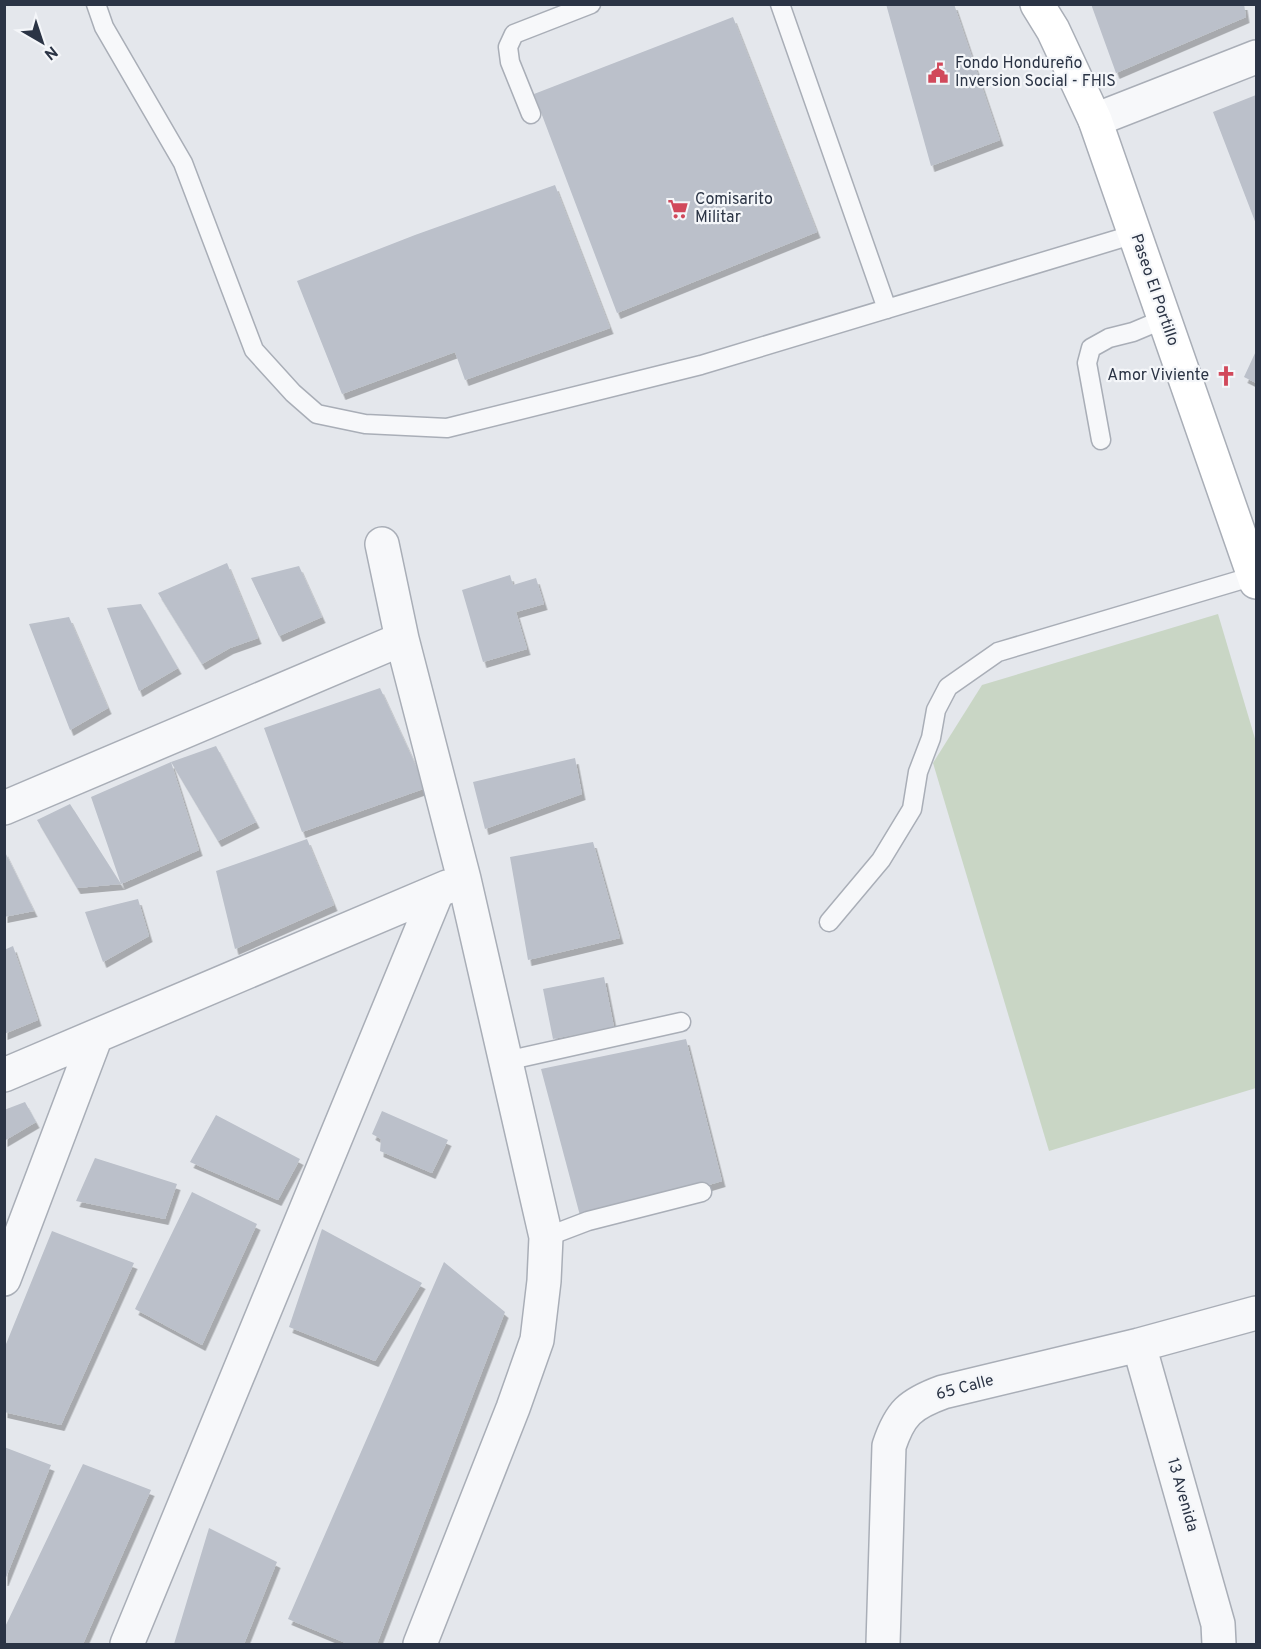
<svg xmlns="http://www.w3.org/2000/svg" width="1261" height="1649" viewBox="0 0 1261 1649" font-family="Overpass,sans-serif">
<defs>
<filter id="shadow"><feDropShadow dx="3.5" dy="6" stdDeviation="0" flood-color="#0004"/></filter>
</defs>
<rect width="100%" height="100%" fill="#e4e7ec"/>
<path fill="#c9d6c5" d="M1218 614 1256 742V1088L1049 1151 933 763 982 685Z"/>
<path fill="#bbc0ca" filter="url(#shadow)" d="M886 4H954L1000 140 931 166Z
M1091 4H1244L1246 17 1116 73Z
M733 17 817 232 617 313 534 94Z
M1256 95V224L1213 112Z
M555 185 610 328 465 380 455 352 342 394 297 281 415 235Z
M1256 351V383L1244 377Z
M227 563 258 638 230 648 202 664 158 593Z
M299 566 322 617 279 636 251 578Z
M510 575 513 585 536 578 544 604 516 612 527 649 483 662 462 590Z
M141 604 178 668 139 691 107 608Z
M69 617 108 708 70 730 29 624Z
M380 688 426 788 302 832 264 728Z
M216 746 256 822 218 841 171 762 199 850 121 884 77 888 37 820 70 804 121 884 91 797 171 762Z
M575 758 582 794 485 829 473 782Z
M307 839 334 905 235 949 216 871Z
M593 842 620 938 528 960 510 857Z
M4 850 34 911 4 917Z
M138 899 149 936 103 962 85 912Z
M13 946 38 1020 4 1034V950Z
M604 977 614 1027 553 1039 543 989Z
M686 1039 722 1181 582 1223 541 1069Z
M25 1102 36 1122 4 1141V1110Z
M382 1111 448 1140 432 1173 380 1151 381 1139 372 1134Z
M216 1115 300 1159 278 1200 190 1162Z
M95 1158 177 1184 165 1219 76 1201Z
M192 1192 257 1224 202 1345 135 1309Z
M322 1229 422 1283 375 1361 289 1327Z
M52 1231 134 1263 61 1425 4 1412V1349Z
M444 1262 505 1312 377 1644H348L288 1619Z
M4 1447 51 1465 5 1580H4Z
M83 1464 151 1490 83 1644H4V1629Z
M209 1528 277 1562 244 1644H174Z"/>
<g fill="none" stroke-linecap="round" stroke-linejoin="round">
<g stroke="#a9aeb7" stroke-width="21">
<path id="service" d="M96 4 104 27 183 163 254 350 293 393 317 414 365 424 447 428 701 365 1135 234
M780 4 887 309
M531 114 510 62 508 47 514 34 591 4
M1101 440 1087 363 1091 348 1109 338 1133 332 1164 319
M829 922 881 860 912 809 918 772 931 738 936 710 948 687 998 652 1254 576
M506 1061 681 1022
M546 1237 588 1221 702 1192"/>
</g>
<g stroke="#a9aeb7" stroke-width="36">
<path id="minor" d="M1095 120 1256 57
M382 544 402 639 464 879 546 1237 544 1281 537 1340 513 1408 420 1644
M4 808 402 639
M4 1075 447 887
M4 1279 96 1036
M1139 1345 1218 1624 1219 1644
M127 1644 437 892
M883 1644 889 1446C900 1413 910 1404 943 1392L1139 1345 1256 1313"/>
</g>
<g stroke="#a9aeb7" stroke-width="36">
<path id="secondary" d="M1037 4 1053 30 1095 120 1256 582"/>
</g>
<use href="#service" stroke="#f7f8fa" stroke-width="18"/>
<use href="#minor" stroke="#f7f8fa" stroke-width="33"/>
<use href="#secondary" stroke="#fff" stroke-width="33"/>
</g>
<defs>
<g id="civic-bare" transform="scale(1.62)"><path d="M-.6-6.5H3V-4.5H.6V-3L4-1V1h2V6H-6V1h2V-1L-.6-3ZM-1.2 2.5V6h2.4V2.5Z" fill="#d1495b" stroke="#f4f6f9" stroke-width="2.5" paint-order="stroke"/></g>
<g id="supermarket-bare" transform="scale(1.62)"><path d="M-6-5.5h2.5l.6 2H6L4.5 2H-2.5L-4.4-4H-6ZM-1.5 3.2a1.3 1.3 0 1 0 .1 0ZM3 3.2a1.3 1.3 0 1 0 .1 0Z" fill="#d1495b" stroke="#f4f6f9" stroke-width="2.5" paint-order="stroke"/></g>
<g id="church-bare" transform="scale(1.62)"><path d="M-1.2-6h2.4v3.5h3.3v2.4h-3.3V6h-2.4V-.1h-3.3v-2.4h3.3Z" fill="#d1495b" stroke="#f4f6f9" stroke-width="2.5" paint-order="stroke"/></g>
</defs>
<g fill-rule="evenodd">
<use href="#civic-bare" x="938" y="73"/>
<use href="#supermarket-bare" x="678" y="209"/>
<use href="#church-bare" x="1226" y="376"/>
</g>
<g text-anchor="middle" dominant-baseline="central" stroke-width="4.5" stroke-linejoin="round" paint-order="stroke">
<g font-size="16" fill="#2b3445" stroke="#f4f6f9" text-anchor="start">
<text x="955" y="64">Fondo Hondureño<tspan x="955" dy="18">Inversion Social - FHIS</tspan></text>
<text x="695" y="200">Comisarito<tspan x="695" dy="18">Militar</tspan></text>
<text x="1209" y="376" text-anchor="end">Amor Viviente</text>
</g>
<g font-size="16" fill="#2b3445" stroke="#f4f6f9">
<text transform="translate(1154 290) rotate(71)">Paseo El Portillo</text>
<text transform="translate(965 1388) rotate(-15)">65 Calle</text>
<text transform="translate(1182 1495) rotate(74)">13 Avenida</text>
</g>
</g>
<rect width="1261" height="1649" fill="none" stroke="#2b3445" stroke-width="12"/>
<g transform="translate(42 42) rotate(141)" stroke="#f4f6f9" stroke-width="4.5" paint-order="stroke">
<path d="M0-4.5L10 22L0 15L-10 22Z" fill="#2b3445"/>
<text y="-9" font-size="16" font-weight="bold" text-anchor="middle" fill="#2b3445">N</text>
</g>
</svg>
